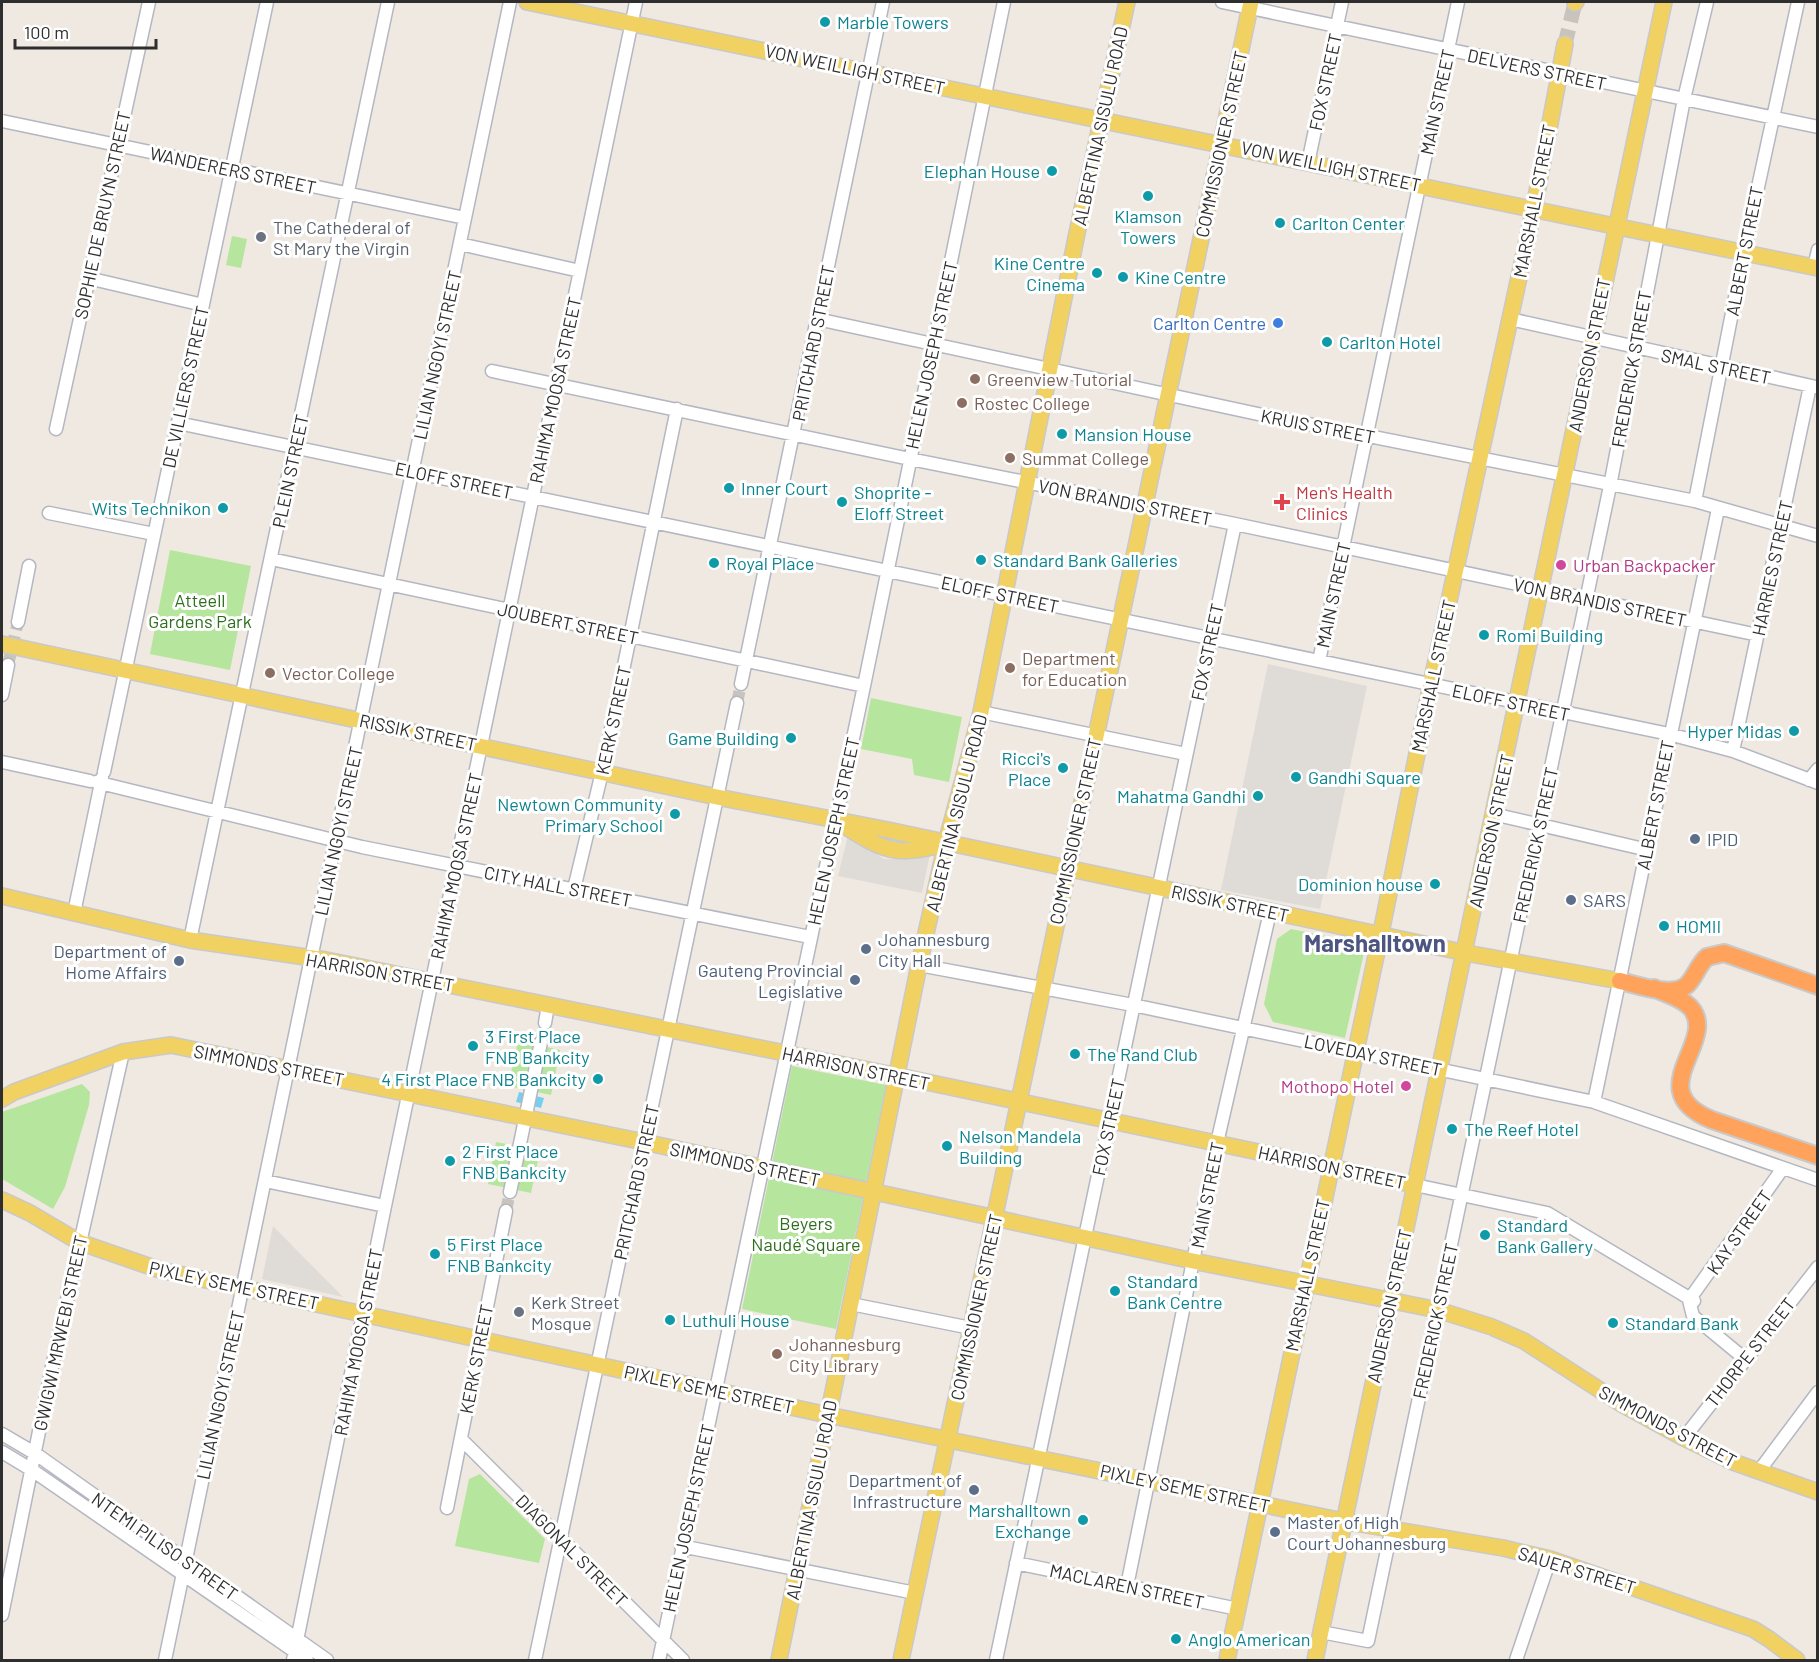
<svg xmlns="http://www.w3.org/2000/svg" width="1819" height="1662" viewBox="0 0 1819 1662" font-family="Barlow,sans-serif">
<rect width="100%" height="100%" fill="#efe9e1"/>
<path fill="#b6e59e" d="M232 236 247 239 241 268 226 265Z
M170 550 251 566 230 670 150 654Z
M871 698 962 717 949 782 914 775 912 759 861 749Z
M1291 929 1366 944 1345 1038 1273 1022 1264 1004 1277 939Z
M518 1041 560 1050 551 1095 508 1086Z
M792 1066 886 1085 836 1329 742 1309Z
M82 1084 90 1092 89 1105 65 1187 53 1209 2 1179V1112Z
M496 1142 540 1151 531 1193 488 1184Z
M480 1474 545 1539 539 1563 455 1546 469 1479Z"/>
<path fill="#dfdcd8" d="M1268 664 1367 686 1320 909 1221 890Z
M848 835 884 859H904L918 853 930 854 922 893 838 876Z
M273 1226 343 1297 262 1279Z"/>
<path fill="#75cff0" d="M519 1092 544 1098 541 1108 516 1102Z"/>
<g fill="none" stroke-linecap="round" stroke-linejoin="round">
<path stroke="#c8c4bd" stroke-width="12" stroke-dasharray="12 6" stroke-linecap="butt" d="M8 665 18 622
M737 703 741 684
M541 1042 545 1023
M506 1211 510 1192"/>
<path stroke="#c8c4bd" stroke-width="15" stroke-dasharray="15 8" stroke-linecap="butt" d="M1565 44 1575 3"/>
<g stroke="#b4b7c1" stroke-width="15">
<path id="minor" d="M1222 2 1818 127
M93 140 465 218
M1308 163 1342 2
M460 244 580 271
M1814 267 1818 250
M88 278 203 305
M817 319 1258 414 1695 501 1818 536
M1510 319 1816 387
M492 371 910 459 1235 524 1758 635
M178 423 1669 734 1733 751 1818 783
M56 429 149 2
M1695 501 1744 252 1798 2
M49 513 154 534
M271 559 864 686
M18 622 29 566
M1319 661 1458 2
M741 684 883 2
M2 695 8 665
M981 712 1186 754
M1733 751 1810 386
M2 762 90 781
M104 772 267 2
M1809 780 1818 769
M96 782 362 847 810 937
M1493 814 1648 850
M574 889 602 772 677 409
M74 913 102 778
M190 940 388 2
M919 965 1133 1005 1594 1102 1818 1180
M545 1023 548 1005
M1594 1102 1718 509
M265 1181 385 1206
M1415 1185 1547 1213 1694 1301
M510 1192 541 1042
M1689 1300 1783 1168
M1689 1300 1693 1316 1745 1359
M851 1304 971 1328
M2 1434 36 1454 327 1660
M1684 1438 1818 1267
M461 1439 683 1660
M2 1452 32 1470 307 1660
M1759 1471 1818 1392
M447 1508 506 1211
M681 1546 915 1593
M1016 1563 1238 1609
M1127 1586 1217 1143 1270 912
M2 1615 52 1367 123 1052
M1321 1632 1368 1641 1610 486 1684 99 1707 2
M165 1660 510 2
M293 1660 385 1206 636 2
M535 1660 737 703
M659 1660 864 686 1004 2
M996 1660 1235 524
M1516 1660 1550 1559"/>
</g>
<g stroke="#c9c9c9" stroke-width="18">
<path id="major" d="M527 2 1818 268
M1575 3 1576 2
M2 644 717 797 888 830 1466 953 1620 981
M843 825C882 850 897 858 943 844
M2 896 190 940 326 960 898 1076 1415 1185
M2 1099 14 1092 123 1052 171 1045 644 1142 1193 1261 1438 1310 1492 1327
M2 1200 30 1213 79 1242 160 1270 828 1415 1343 1521 1503 1548 1550 1559 1753 1629 1769 1639 1797 1660
M1494 1328 1524 1341 1620 1403 1684 1438 1733 1462 1818 1492
M779 1660 919 965 946 843 981 712 1077 233 1127 2
M901 1660 1251 2
M1227 1660 1383 923 1431 684 1534 208 1565 44
M1315 1660 1664 2"/>
</g>
<g stroke="#c9c9c9" stroke-width="20">
<path id="highway" d="M1620 981C1638 985 1672 998 1687 985 1695 977 1698 965 1707 957L1724 953 1818 986
M1654 988C1666 994 1682 998 1691 1008 1719 1042 1639 1090 1712 1120L1818 1156"/>
</g>
<use href="#minor" stroke="#fff" stroke-width="12"/>
<use href="#major" stroke="#f2d163" stroke-width="15"/>
<use href="#highway" stroke="#ffa35c" stroke-width="16"/>
<g stroke="#b4b7c1" stroke-width="15" stroke-linecap="butt">
<path id="minor-bridge" d="M2 121 93 140"/>
</g>
<use href="#minor-bridge" stroke="#fff" stroke-width="12"/>
</g>
<g fill="#0f9aa8" stroke="#fff" stroke-width="2">
<circle cx="825" cy="22" r="6"/>
<circle cx="1052" cy="171" r="6"/>
<circle cx="1148" cy="196" r="6"/>
<circle cx="1280" cy="223" r="6"/>
<circle cx="1097" cy="273" r="6"/>
<circle cx="1123" cy="277" r="6"/>
<circle cx="1327" cy="342" r="6"/>
<circle cx="1062" cy="434" r="6"/>
<circle cx="729" cy="488" r="6"/>
<circle cx="842" cy="502" r="6"/>
<circle cx="223" cy="508" r="6"/>
<circle cx="981" cy="560" r="6"/>
<circle cx="714" cy="563" r="6"/>
<circle cx="1484" cy="635" r="6"/>
<circle cx="1794" cy="731" r="6"/>
<circle cx="791" cy="738" r="6"/>
<circle cx="1063" cy="768" r="6"/>
<circle cx="1296" cy="777" r="6"/>
<circle cx="1258" cy="796" r="6"/>
<circle cx="675" cy="814" r="6"/>
<circle cx="1435" cy="884" r="6"/>
<circle cx="1664" cy="926" r="6"/>
<circle cx="473" cy="1046" r="6"/>
<circle cx="1075" cy="1054" r="6"/>
<circle cx="598" cy="1079" r="6"/>
<circle cx="1452" cy="1129" r="6"/>
<circle cx="947" cy="1146" r="6"/>
<circle cx="450" cy="1161" r="6"/>
<circle cx="1485" cy="1235" r="6"/>
<circle cx="435" cy="1254" r="6"/>
<circle cx="1115" cy="1291" r="6"/>
<circle cx="670" cy="1320" r="6"/>
<circle cx="1613" cy="1323" r="6"/>
<circle cx="1083" cy="1520" r="6"/>
<circle cx="1176" cy="1639" r="6"/>
</g>
<g fill="#6b7280" stroke="#fff" stroke-width="2">
<circle cx="261" cy="237" r="6"/>
<circle cx="519" cy="1312" r="6"/>
</g>
<circle fill="#3f7fe0" stroke="#fff" stroke-width="2" cx="1278" cy="323" r="6"/>
<g fill="#8d6e63" stroke="#fff" stroke-width="2">
<circle cx="975" cy="379" r="6"/>
<circle cx="962" cy="403" r="6"/>
<circle cx="1010" cy="458" r="6"/>
<circle cx="1010" cy="668" r="6"/>
<circle cx="270" cy="673" r="6"/>
<circle cx="777" cy="1354" r="6"/>
</g>
<path fill="#e0444e" stroke="#fff" stroke-width="2" d="M1279 493h6v6h6v6h-6v6h-6v-6h-6v-6h6z"/>
<g fill="#d1479c" stroke="#fff" stroke-width="2">
<circle cx="1561" cy="565" r="6"/>
<circle cx="1406" cy="1086" r="6"/>
</g>
<g fill="#5c6f8a" stroke="#fff" stroke-width="2">
<circle cx="1695" cy="839" r="6"/>
<circle cx="1571" cy="900" r="6"/>
<circle cx="866" cy="949" r="6"/>
<circle cx="179" cy="961" r="6"/>
<circle cx="855" cy="980" r="6"/>
<circle cx="974" cy="1490" r="6"/>
<circle cx="1275" cy="1532" r="6"/>
</g>
<g text-anchor="middle" dominant-baseline="central" stroke-width="6" stroke-linejoin="round" paint-order="stroke">
<g font-size="18" fill="#0d838f" stroke="#fff" text-anchor="start">
<text x="837" y="22">Marble Towers</text>
<text x="1040" y="171" text-anchor="end">Elephan House</text>
<text x="1148" y="216" text-anchor="middle">Klamson<tspan x="1148" dy="21">Towers</tspan></text>
<text x="1292" y="223">Carlton Center</text>
<text x="1085" y="263" text-anchor="end">Kine Centre<tspan x="1085" dy="21">Cinema</tspan></text>
<text x="1135" y="277">Kine Centre</text>
<text x="1339" y="342">Carlton Hotel</text>
<text x="1074" y="434">Mansion House</text>
<text x="741" y="488">Inner Court</text>
<text x="854" y="492">Shoprite -<tspan x="854" dy="21">Eloff Street</tspan></text>
<text x="211" y="508" text-anchor="end">Wits Technikon</text>
<text x="993" y="560">Standard Bank Galleries</text>
<text x="726" y="563">Royal Place</text>
<text x="1496" y="635">Romi Building</text>
<text x="1782" y="731" text-anchor="end">Hyper Midas</text>
<text x="779" y="738" text-anchor="end">Game Building</text>
<text x="1051" y="758" text-anchor="end">Ricci's<tspan x="1051" dy="21">Place</tspan></text>
<text x="1308" y="777">Gandhi Square</text>
<text x="1246" y="796" text-anchor="end">Mahatma Gandhi</text>
<text x="663" y="804" text-anchor="end">Newtown Community<tspan x="663" dy="21">Primary School</tspan></text>
<text x="1423" y="884" text-anchor="end">Dominion house</text>
<text x="1676" y="926">HOMII</text>
<text x="485" y="1036">3 First Place<tspan x="485" dy="21">FNB Bankcity</tspan></text>
<text x="1087" y="1054">The Rand Club</text>
<text x="586" y="1079" text-anchor="end">4 First Place FNB Bankcity</text>
<text x="1464" y="1129">The Reef Hotel</text>
<text x="959" y="1136">Nelson Mandela<tspan x="959" dy="21">Building</tspan></text>
<text x="462" y="1151">2 First Place<tspan x="462" dy="21">FNB Bankcity</tspan></text>
<text x="1497" y="1225">Standard<tspan x="1497" dy="21">Bank Gallery</tspan></text>
<text x="447" y="1244">5 First Place<tspan x="447" dy="21">FNB Bankcity</tspan></text>
<text x="1127" y="1281">Standard<tspan x="1127" dy="21">Bank Centre</tspan></text>
<text x="682" y="1320">Luthuli House</text>
<text x="1625" y="1323">Standard Bank</text>
<text x="1071" y="1510" text-anchor="end">Marshalltown<tspan x="1071" dy="21">Exchange</tspan></text>
<text x="1188" y="1639">Anglo American</text>
</g>
<g font-size="18" fill="#2e2e2e" stroke="#fff">
<text transform="translate(855 69) rotate(12)">VON WEILLIGH STREET</text>
<text transform="translate(1537 69) rotate(12)">DELVERS STREET</text>
<text transform="translate(1325 82) rotate(-78)">FOX STREET</text>
<text transform="translate(1437 102) rotate(-78)">MAIN STREET</text>
<text transform="translate(1100 126) rotate(-78)">ALBERTINA SISULU ROAD</text>
<text transform="translate(1221 144) rotate(-78)">COMMISSIONER STREET</text>
<text transform="translate(1331 166) rotate(12)">VON WEILLIGH STREET</text>
<text transform="translate(233 170) rotate(12)">WANDERERS STREET</text>
<text transform="translate(1534 201) rotate(-79)">MARSHALL STREET</text>
<text transform="translate(102 215) rotate(-78)">SOPHIE DE BRUYN STREET</text>
<text transform="translate(1744 251) rotate(-79)">ALBERT STREET</text>
<text transform="translate(813 343) rotate(-79)">PRITCHARD STREET</text>
<text transform="translate(437 355) rotate(-78)">LILIAN NGOYI STREET</text>
<text transform="translate(931 355) rotate(-78)">HELEN JOSEPH STREET</text>
<text transform="translate(1589 355) rotate(-79)">ANDERSON STREET</text>
<text transform="translate(1716 366) rotate(12)">SMAL STREET</text>
<text transform="translate(1631 369) rotate(-80)">FREDERICK STREET</text>
<text transform="translate(185 387) rotate(-78)">DE VILLIERS STREET</text>
<text transform="translate(555 390) rotate(-78)">RAHIMA MOOSA STREET</text>
<text transform="translate(1318 426) rotate(11)">KRUIS STREET</text>
<text transform="translate(290 471) rotate(-78)">PLEIN STREET</text>
<text transform="translate(454 480) rotate(12)">ELOFF STREET</text>
<text transform="translate(1125 502) rotate(11)">VON BRANDIS STREET</text>
<text transform="translate(1772 568) rotate(-78)">HARRIES STREET</text>
<text transform="translate(1000 594) rotate(12)">ELOFF STREET</text>
<text transform="translate(1333 595) rotate(-78)">MAIN STREET</text>
<text transform="translate(1600 602) rotate(12)">VON BRANDIS STREET</text>
<text transform="translate(568 623) rotate(12)">JOUBERT STREET</text>
<text transform="translate(1207 652) rotate(-78)">FOX STREET</text>
<text transform="translate(1433 676) rotate(-78)">MARSHALL STREET</text>
<text transform="translate(1511 702) rotate(12)">ELOFF STREET</text>
<text transform="translate(613 720) rotate(-78)">KERK STREET</text>
<text transform="translate(418 732) rotate(12)">RISSIK STREET</text>
<text transform="translate(1655 805) rotate(-79)">ALBERT STREET</text>
<text transform="translate(956 813) rotate(-76)">ALBERTINA SISULU ROAD</text>
<text transform="translate(338 831) rotate(-78)">LILIAN NGOYI STREET</text>
<text transform="translate(833 831) rotate(-78)">HELEN JOSEPH STREET</text>
<text transform="translate(1075 831) rotate(-78)">COMMISSIONER STREET</text>
<text transform="translate(1491 831) rotate(-78)">ANDERSON STREET</text>
<text transform="translate(1535 845) rotate(-78)">FREDERICK STREET</text>
<text transform="translate(456 866) rotate(-78)">RAHIMA MOOSA STREET</text>
<text transform="translate(558 886) rotate(11)">CITY HALL STREET</text>
<text transform="translate(1230 903) rotate(12)">RISSIK STREET</text>
<text transform="translate(380 972) rotate(10)">HARRISON STREET</text>
<text transform="translate(1373 1055) rotate(12)">LOVEDAY STREET</text>
<text transform="translate(269 1065) rotate(11)">SIMMONDS STREET</text>
<text transform="translate(856 1068) rotate(12)">HARRISON STREET</text>
<text transform="translate(1108 1127) rotate(-78)">FOX STREET</text>
<text transform="translate(745 1164) rotate(12)">SIMMONDS STREET</text>
<text transform="translate(1332 1167) rotate(12)">HARRISON STREET</text>
<text transform="translate(636 1182) rotate(-78)">PRITCHARD STREET</text>
<text transform="translate(1207 1195) rotate(-79)">MAIN STREET</text>
<text transform="translate(1739 1232) rotate(-55)">KAY STREET</text>
<text transform="translate(1307 1275) rotate(-78)">MARSHALL STREET</text>
<text transform="translate(234 1285) rotate(12)">PIXLEY SEME STREET</text>
<text transform="translate(1389 1306) rotate(-78)">ANDERSON STREET</text>
<text transform="translate(976 1307) rotate(-78)">COMMISSIONER STREET</text>
<text transform="translate(1435 1321) rotate(-78)">FREDERICK STREET</text>
<text transform="translate(60 1333) rotate(-78)">GWIGWI MRWEBI STREET</text>
<text transform="translate(358 1342) rotate(-79)">RAHIMA MOOSA STREET</text>
<text transform="translate(1750 1352) rotate(-52)">THORPE STREET</text>
<text transform="translate(476 1359) rotate(-79)">KERK STREET</text>
<text transform="translate(709 1389) rotate(12)">PIXLEY SEME STREET</text>
<text transform="translate(220 1395) rotate(-78)">LILIAN NGOYI STREET</text>
<text transform="translate(1668 1426) rotate(28)">SIMMONDS STREET</text>
<text transform="translate(1185 1488) rotate(12)">PIXLEY SEME STREET</text>
<text transform="translate(811 1500) rotate(-79)">ALBERTINA SISULU ROAD</text>
<text transform="translate(688 1518) rotate(-78)">HELEN JOSEPH STREET</text>
<text transform="translate(165 1546) rotate(35)">NTEMI PILISO STREET</text>
<text transform="translate(572 1550) rotate(45)">DIAGONAL STREET</text>
<text transform="translate(1577 1570) rotate(17)">SAUER STREET</text>
<text transform="translate(1127 1586) rotate(12)">MACLAREN STREET</text>
</g>
<g font-size="18" fill="#5b616d" stroke="#fff" text-anchor="start">
<text x="273" y="227">The Cathederal of<tspan x="273" dy="21">St Mary the Virgin</tspan></text>
<text x="531" y="1302">Kerk Street<tspan x="531" dy="21">Mosque</tspan></text>
</g>
<g font-size="18" fill="#366cbe" stroke="#fff" text-anchor="end">
<text x="1266" y="323">Carlton Centre</text>
</g>
<g font-size="18" fill="#785e54" stroke="#fff" text-anchor="start">
<text x="987" y="379">Greenview Tutorial</text>
<text x="974" y="403">Rostec College</text>
<text x="1022" y="458">Summat College</text>
<text x="1022" y="658">Department<tspan x="1022" dy="21">for Education</tspan></text>
<text x="282" y="673">Vector College</text>
<text x="789" y="1344">Johannesburg<tspan x="789" dy="21">City Library</tspan></text>
</g>
<g font-size="18" fill="#be3a42" stroke="#fff" text-anchor="start">
<text x="1296" y="492">Men's Health<tspan x="1296" dy="21">Clinics</tspan></text>
</g>
<g font-size="18" fill="#b23c85" stroke="#fff" text-anchor="start">
<text x="1573" y="565">Urban Backpacker</text>
<text x="1394" y="1086" text-anchor="end">Mothopo Hotel</text>
</g>
<g font-size="18" fill="#2c6e1b" stroke="#fff">
<text x="200" y="600">Atteell<tspan x="200" dy="21">Gardens Park</tspan></text>
<text x="806" y="1223">Beyers<tspan x="806" dy="21">Naudé Square</tspan></text>
</g>
<g font-size="18" fill="#4e5e75" stroke="#fff" text-anchor="start">
<text x="1707" y="839">IPID</text>
<text x="1583" y="900">SARS</text>
<text x="878" y="939">Johannesburg<tspan x="878" dy="21">City Hall</tspan></text>
<text x="167" y="951" text-anchor="end">Department of<tspan x="167" dy="21">Home Affairs</tspan></text>
<text x="843" y="970" text-anchor="end">Gauteng Provincial<tspan x="843" dy="21">Legislative</tspan></text>
<text x="962" y="1480" text-anchor="end">Department of<tspan x="962" dy="21">Infrastructure</tspan></text>
<text x="1287" y="1522">Master of High<tspan x="1287" dy="21">Court Johannesburg</tspan></text>
</g>
<g font-size="24" font-weight="bold" fill="#4d5680" stroke="#fff">
<text x="1375" y="942">Marshalltown</text>
</g>
</g>
<rect width="1819" height="1662" fill="none" stroke="#2e2e2e" stroke-width="6"/>
<path d="M15 39v9h141v-9" fill="none" stroke="#2e2e2e" stroke-width="3"/>
<text x="24" y="39" font-size="18" fill="#2e2e2e" stroke="#ffffff" stroke-width="4.5" paint-order="stroke">100 m</text>
</svg>
